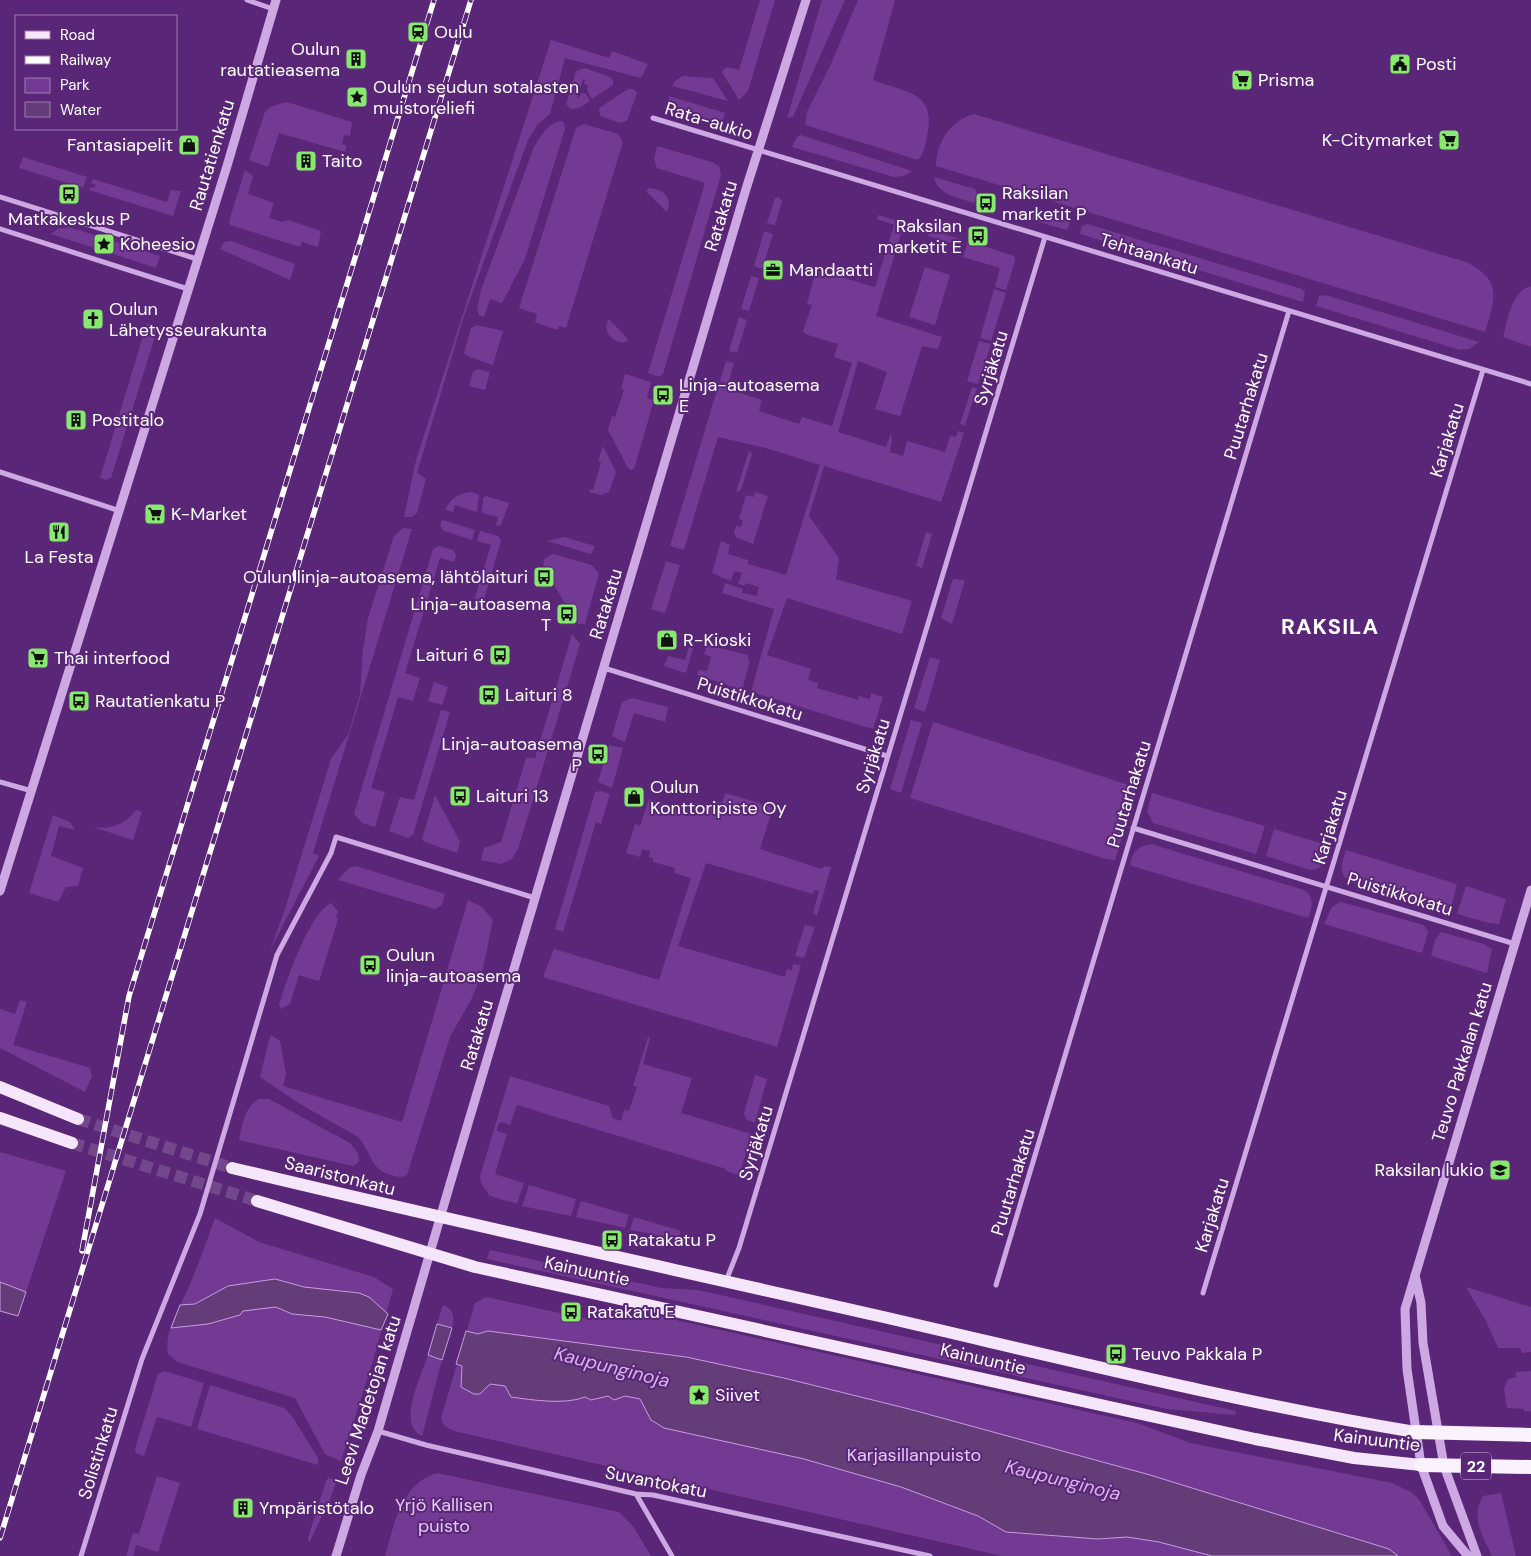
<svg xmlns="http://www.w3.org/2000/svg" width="1531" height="1556" viewBox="0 0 1531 1556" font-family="'DM Sans',sans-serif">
<rect width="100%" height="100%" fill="#5a2677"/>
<path fill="#733a94" d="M760 0H775L748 91 739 100 722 72 726 67 739 70Z
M822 0H845L793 117 787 118Z
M858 0H895L873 80C903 92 935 91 928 131 926 141 925 153 918 160L805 125 807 112 831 64Z
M551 40 609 58 612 51 648 64 641 78 565 58 550 114 538 124 528 140 463 319 417 473 426 479 417 513 412 517H404L416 460Z
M585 68 610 77 613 80V85L592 99 587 90 588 85 584 84 585 80 583 79 577 98H579L581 93 586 94 590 101 579 108 571 109 566 104 576 71Z
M683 76 713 78 728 101 672 86 676 80Z
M628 89H634L637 93 627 121 620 123 600 116 599 108Z
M669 96 725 113 721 126 677 112 669 103Z
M287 102 352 122 350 136 344 135 342 144 347 146 345 152 279 133 268 167 249 160 265 112 270 107Z
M974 114 1466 262C1503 280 1495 299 1485 332L936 166C937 141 950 121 974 114Z
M562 121 564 123 565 129 525 259 502 303 490 299 484 317 479 315 477 310 481 290 534 147C541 136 548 122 562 121Z
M584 124 618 134 623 142 566 328 559 326 557 330 535 322 537 314 519 308 576 128Z
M801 135 912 171 904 176 894 177 792 147 797 137Z
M657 146 712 162 719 166 721 175 663 374 659 377 648 373 705 183 657 168 654 159Z
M23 157 87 177 83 188 19 168Z
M245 170 253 176 248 194 274 203 269 218 283 222 288 220 321 231 318 247 302 242 300 247 230 225 229 221Z
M934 177 975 189 977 194 974 203C957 197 939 196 934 177Z
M93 179 167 202 171 190 181 191 173 216 89 190 90 187 94 188 96 185 91 183Z
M649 188C664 189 673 198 667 212L646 191Z
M779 197 782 201 775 225H773L767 223 775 198Z
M1039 209 1068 217 1070 222 1067 230 1032 220 1034 212Z
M878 215 916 226 915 230 903 227 876 316 942 337 938 349 922 346 900 416 875 409 887 372 858 361 838 432 886 447 891 433 892 440 890 452 903 456 907 441 945 452 950 436 956 437 958 431 964 433 941 502 824 466 809 516 839 558 836 579 912 601 902 634 787 598 767 655 811 669 808 680 818 683 817 688 858 700 859 696 870 699 871 693 883 697 873 729 751 692 774 609 722 593 725 583 743 589 742 593 757 596 759 587 746 583 744 586 738 584 742 573 734 571 731 580 733 582 712 573 721 541 730 545 728 554 748 560V564L786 575 820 465 766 448 718 437 684 550 670 546 717 390 721 387 762 400 759 411 799 424 802 417 832 426 852 363 834 357 838 344 805 334 803 331 812 305 807 304 816 270 875 287 894 225 877 219Z
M1087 224 1302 289 1305 292 1303 302 1080 234 1082 226Z
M69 227 160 256 156 268 51 234 58 229Z
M931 230 963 240 961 246 928 236Z
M764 231 773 234 762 269 754 266Z
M231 241 295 264 290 280 220 249 224 242Z
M968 241 1014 256 1015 261 1006 290 995 287 1000 268 963 257Z
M925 267 950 275 935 325 909 317Z
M751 276 759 278 749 311 741 309Z
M1531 286V347L1503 337C1508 320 1511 291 1531 286Z
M994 289 1006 293 991 341 980 338Z
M1326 295 1479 342 1469 349 1460 350 1316 306 1319 296Z
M739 317 747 320 737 353 729 351Z
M609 319 628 339 626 342C613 345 601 330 609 319Z
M147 323 155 326 157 330 111 478 106 480 100 478Z
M477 325 503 331 493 365 467 356 464 353 471 328Z
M979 341 991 344 978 384 967 381Z
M726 361 734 363 728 384 720 381Z
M478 369 490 372 485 390 469 386 473 372Z
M625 374 651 382 647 398 654 400 634 469 631 470 628 468 608 430 612 416 615 417 624 390 621 388Z
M972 387 977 388 965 426 960 424Z
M603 446 616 472 609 492 600 495 589 492 590 489 593 490 601 462 598 461Z
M749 451 752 454 741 490 736 492Z
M472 492 479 495 477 512 455 505 453 512 445 510C451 498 458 493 472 492Z
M755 492 768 496 753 544 737 538 734 533 736 526 741 527 743 520 739 519 746 495 754 497Z
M486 496 509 503 501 525 496 526 498 517 482 513 483 498Z
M442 520 475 530 472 540 444 531 440 526Z
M403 528 412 529 313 853 319 856 270 950 285 909 331 759 349 733 354 714 360 695 363 649 368 618 394 536Z
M480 531 498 536 501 541 482 606 473 604 491 545 477 541Z
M926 532 932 534 922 568 916 566Z
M564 537 595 546 591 554 547 541Z
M439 546 453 550 456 555 454 562 440 558 405 673 420 678 413 701 398 697 371 788 385 792 375 827 362 823 354 814 433 549Z
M553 554 592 565 599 573 585 624H578L545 571 543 564 545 558Z
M666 561 680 565 665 613 651 609Z
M953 579 965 580 952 624 941 618Z
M572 634 580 644 519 846 512 859 501 864 481 860 484 848 501 842 526 758H535Z
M690 643 693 648 686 673 664 666 668 656 685 660Z
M707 645 748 655V659L750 660 742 690 697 675 699 670 707 671 711 657 704 654Z
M930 657 940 660 925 712 914 708Z
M434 682 448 687 442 705 428 701Z
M632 698 668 707 665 722 634 713 625 742 612 736 622 702Z
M441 710 450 712 413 835 408 838 389 831 400 797 414 800Z
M911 720 922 723 901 793 890 789Z
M933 722 1135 787V795L1115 860 1106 859 910 798Z
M609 745 623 748 612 788 598 782Z
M601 791 610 794 601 824 596 822 563 932 555 929 595 792Z
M725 793 773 807 760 849 822 869 824 866 831 867 817 916 813 913 819 891 814 890 813 894 706 863 678 946 785 977 787 969 792 970 793 964 801 965 777 1047 543 977 554 949 659 980 691 878 674 873 675 868 653 862V858L649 857 650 851 642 849 640 857 626 853 635 824 640 826 649 799 708 816 713 801 722 803Z
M1152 793 1265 826 1256 854 1153 823 1147 811Z
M435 795 460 842 457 853 425 842 422 839Z
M136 810 142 812 133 840 90 826C108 831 125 825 136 810Z
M53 815 70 822 75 830 59 826 51 856 83 868 78 886 66 887 58 902 29 893Z
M1274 829 1330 846C1326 858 1325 870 1310 870L1266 856Z
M1151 844 1304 890C1315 898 1312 908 1308 918L1132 866 1130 864C1133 851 1138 846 1151 844Z
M1346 850 1457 884 1450 912 1351 882C1337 874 1342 863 1346 850Z
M356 866 445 894 442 905 435 909 338 880 349 868Z
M1466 886 1506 899 1499 924 1489 923 1457 914Z
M468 900 482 907 493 920 482 973 472 998 450 1037 407 1175C401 1178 398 1177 391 1175 369 1169 372 1152 358 1137L300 1104 260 1077 269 1040 271 1035 280 1041 286 1074 283 1086 402 1122Z
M1341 902 1424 925 1428 932 1422 953 1324 924 1332 907Z
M331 903 338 911 336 918 338 919 320 978 319 981 299 975 290 1004 281 1009 279 1005C287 980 308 915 331 903Z
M805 925 815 927 804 958 795 956Z
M1441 932 1484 944 1492 949 1487 973 1431 956 1435 940Z
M20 1000 27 1002 13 1045 90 1068 92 1076 85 1092 0 1048V1009L15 1014Z
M648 1037 650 1038 643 1064 692 1078 681 1113 752 1134 739 1175 726 1171V1169L517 1105 510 1125 502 1122 498 1124 497 1131 507 1134 495 1174 524 1183 517 1204 490 1196 481 1183 480 1176 510 1076 609 1106 613 1118 621 1121 624 1110 629 1111 637 1087 633 1086Z
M755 1075 767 1079 755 1123 746 1119 744 1113Z
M259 1099H269L350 1143 358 1153 359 1162 353 1166 239 1140C243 1124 244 1107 259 1099Z
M0 1152 66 1171 26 1292 0 1282Z
M529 1185 576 1199 571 1216 522 1206Z
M581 1201 629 1215 625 1228 576 1217Z
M634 1217 681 1231 678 1239 630 1230Z
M215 1218 259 1242 374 1277 393 1289 373 1361 341 1461 325 1454 295 1398 177 1362 168 1354C164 1329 181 1306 190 1284 199 1263 207 1240 215 1218Z
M490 1250 661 1288 698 1290 1236 1411 1235 1415 1167 1409 487 1259Z
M1466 1287 1531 1307V1352L1522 1353 1520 1348H1498L1486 1321Z
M486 1297 592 1320 595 1311 658 1316 1137 1423 1190 1443 1392 1483 1413 1493 1420 1501 1452 1556H1002L458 1432C450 1429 442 1427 441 1418L475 1303Z
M443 1305C454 1309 455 1318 452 1328L437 1324Z
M428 1355 442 1360 422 1436C396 1424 422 1375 428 1355Z
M164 1371 204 1383 191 1427 157 1417 144 1456 136 1453 135 1449 158 1374Z
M1531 1371V1411L1525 1412 1524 1409 1507 1408 1504 1389 1508 1379 1516 1377 1515 1372Z
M210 1385 284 1408 292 1416 318 1458V1465L197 1429Z
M437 1473 619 1512 633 1526 651 1556H385C394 1525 401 1483 437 1473Z
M157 1476 180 1483 158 1552 136 1545 133 1556H126L133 1533 139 1534Z
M329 1478 337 1480 329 1502 309 1543 308 1538 326 1481Z
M1501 1493 1516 1556H1492C1483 1536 1470 1518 1483 1496Z"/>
<path fill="#633c78" stroke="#c89ce3" d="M275 1279 304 1287 359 1293 369 1297 388 1314 381 1330 325 1317 292 1314 276 1307 243 1311 240 1315 208 1324 171 1328 180 1305 195 1304 228 1286Z
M0 1282 26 1292 18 1316 0 1311Z
M437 1324 452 1328 442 1360 428 1355Z
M466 1331 478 1334 488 1331 686 1357 784 1378 909 1409 1150 1475 1389 1549 1398 1556H1212L1159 1542 1127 1537 1098 1539 1006 1532 978 1516 901 1487 804 1459 664 1428 651 1420 640 1399 625 1396 614 1400 608 1396 591 1400 585 1397C565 1405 532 1400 511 1397L505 1386 490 1384 480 1394H474L461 1387 462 1366 456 1364Z"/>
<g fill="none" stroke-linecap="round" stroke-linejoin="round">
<path stroke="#73478b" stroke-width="12" stroke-dasharray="12 6" stroke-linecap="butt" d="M78 1119 232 1168
M72 1143 257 1201"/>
<path stroke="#cda8e2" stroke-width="5" d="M247 0 273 9
M653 118 1531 384
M0 197 197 259
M0 229 188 289
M0 472 120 511
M604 668 887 756
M0 782 32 791
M1133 828 1515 944
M726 1281 739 1248 1045 237
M996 1285 1289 311
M1203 1293 1483 370
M378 1431 426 1445 636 1494 653 1495 930 1556
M636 1494 672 1556
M81 1556 142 1359 200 1214 277 955 331 853 336 837 535 898"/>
<path stroke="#cda8e2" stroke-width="9" d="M0 891 227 166 276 0
M1415 1275 1421 1303 1423 1343 1444 1466 1477 1556
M336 1556 361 1475 378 1431 450 1184 746 189 806 0
M1468 1556 1443 1526 1421 1465 1407 1369 1405 1309 1531 890"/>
<path stroke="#f5e6fc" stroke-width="12" d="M0 1087 78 1119
M0 1118 72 1143
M232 1168C447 1220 664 1267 879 1316 1057 1357 1235 1402 1415 1432
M257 1201 475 1267 1255 1439 1354 1458 1421 1465"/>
<path stroke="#faf2fe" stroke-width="14" d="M1415 1432 1531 1435
M1421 1465 1531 1467"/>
<g stroke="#fff" stroke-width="5.5">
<path id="rail" d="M82 1251 129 996 434 0
M0 1538 471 0"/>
</g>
<use href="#rail" stroke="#5a2677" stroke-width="4" stroke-dasharray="11" stroke-linecap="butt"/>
</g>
<defs>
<g id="station-square" transform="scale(1.125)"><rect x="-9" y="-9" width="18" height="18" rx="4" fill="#87ea6e" stroke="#5a2677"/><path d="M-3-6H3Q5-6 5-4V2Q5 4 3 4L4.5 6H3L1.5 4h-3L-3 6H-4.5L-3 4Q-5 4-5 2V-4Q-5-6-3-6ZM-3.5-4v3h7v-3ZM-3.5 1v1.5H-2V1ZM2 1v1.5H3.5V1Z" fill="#111"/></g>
<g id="building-square" transform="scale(1.125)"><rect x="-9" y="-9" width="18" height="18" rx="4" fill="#87ea6e" stroke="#5a2677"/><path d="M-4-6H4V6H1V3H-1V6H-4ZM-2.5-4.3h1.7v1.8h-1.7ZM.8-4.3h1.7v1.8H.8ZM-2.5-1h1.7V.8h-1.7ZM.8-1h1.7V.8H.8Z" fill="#111"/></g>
<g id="civic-square" transform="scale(1.125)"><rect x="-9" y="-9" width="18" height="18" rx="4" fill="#87ea6e" stroke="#5a2677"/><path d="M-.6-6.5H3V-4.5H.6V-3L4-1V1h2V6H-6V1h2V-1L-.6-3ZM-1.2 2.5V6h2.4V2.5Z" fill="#111"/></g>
<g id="supermarket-square" transform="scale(1.125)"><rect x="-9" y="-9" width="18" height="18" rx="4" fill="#87ea6e" stroke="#5a2677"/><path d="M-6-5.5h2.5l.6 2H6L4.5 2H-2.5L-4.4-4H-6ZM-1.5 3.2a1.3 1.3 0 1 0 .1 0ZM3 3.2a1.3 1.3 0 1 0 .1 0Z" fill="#111"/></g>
<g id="sight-square" transform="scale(1.125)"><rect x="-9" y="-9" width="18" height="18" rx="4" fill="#87ea6e" stroke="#5a2677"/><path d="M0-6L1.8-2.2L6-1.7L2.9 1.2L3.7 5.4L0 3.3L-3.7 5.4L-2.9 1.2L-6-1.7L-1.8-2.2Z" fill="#111"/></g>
<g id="shop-square" transform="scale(1.125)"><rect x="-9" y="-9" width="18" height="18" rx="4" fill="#87ea6e" stroke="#5a2677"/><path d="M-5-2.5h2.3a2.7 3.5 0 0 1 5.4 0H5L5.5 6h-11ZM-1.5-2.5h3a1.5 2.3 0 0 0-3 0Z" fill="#111"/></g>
<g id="bus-square" transform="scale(1.125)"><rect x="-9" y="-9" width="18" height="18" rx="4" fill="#87ea6e" stroke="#5a2677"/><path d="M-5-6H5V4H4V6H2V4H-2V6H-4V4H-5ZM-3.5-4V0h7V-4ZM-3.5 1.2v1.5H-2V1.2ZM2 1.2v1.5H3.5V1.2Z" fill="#111"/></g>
<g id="office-square" transform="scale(1.125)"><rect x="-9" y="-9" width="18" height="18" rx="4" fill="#87ea6e" stroke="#5a2677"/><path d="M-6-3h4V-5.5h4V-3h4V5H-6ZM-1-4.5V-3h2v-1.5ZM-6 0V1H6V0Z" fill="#111"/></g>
<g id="church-square" transform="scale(1.125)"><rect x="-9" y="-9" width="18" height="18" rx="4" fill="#87ea6e" stroke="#5a2677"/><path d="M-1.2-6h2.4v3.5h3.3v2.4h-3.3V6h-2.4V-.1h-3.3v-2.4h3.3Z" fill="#111"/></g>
<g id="restaurant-square" transform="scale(1.125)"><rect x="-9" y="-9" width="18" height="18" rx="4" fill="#87ea6e" stroke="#5a2677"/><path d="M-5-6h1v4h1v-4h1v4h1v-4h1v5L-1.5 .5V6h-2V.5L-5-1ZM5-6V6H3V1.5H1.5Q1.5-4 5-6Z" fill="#111"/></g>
<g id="school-square" transform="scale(1.125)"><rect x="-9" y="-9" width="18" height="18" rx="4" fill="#87ea6e" stroke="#5a2677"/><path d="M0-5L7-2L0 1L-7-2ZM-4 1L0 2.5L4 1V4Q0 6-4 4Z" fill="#111"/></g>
</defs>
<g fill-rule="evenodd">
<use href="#station-square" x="418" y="32"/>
<use href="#building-square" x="356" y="59"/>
<use href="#civic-square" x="1400" y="64"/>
<use href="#supermarket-square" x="1242" y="80"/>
<use href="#sight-square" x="357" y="97"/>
<use href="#supermarket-square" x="1449" y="140"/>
<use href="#shop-square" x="189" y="145"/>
<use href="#building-square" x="306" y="161"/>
<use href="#bus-square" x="69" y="194"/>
<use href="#bus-square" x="986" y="203"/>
<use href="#bus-square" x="978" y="236"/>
<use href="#sight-square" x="104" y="244"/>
<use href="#office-square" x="773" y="270"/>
<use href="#church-square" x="93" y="319"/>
<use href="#bus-square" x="663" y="395"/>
<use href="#building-square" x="76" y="420"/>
<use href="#supermarket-square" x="155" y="514"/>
<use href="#restaurant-square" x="59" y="532"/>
<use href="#bus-square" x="544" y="577"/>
<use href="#bus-square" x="567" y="614"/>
<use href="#shop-square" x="667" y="640"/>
<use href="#bus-square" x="500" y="655"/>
<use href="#supermarket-square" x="38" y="658"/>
<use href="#bus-square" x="489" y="695"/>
<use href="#bus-square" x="79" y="701"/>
<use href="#bus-square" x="598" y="754"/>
<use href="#bus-square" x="460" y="796"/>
<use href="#shop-square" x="634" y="797"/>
<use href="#bus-square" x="370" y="965"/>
<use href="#school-square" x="1500" y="1170"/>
<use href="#bus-square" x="612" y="1240"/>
<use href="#bus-square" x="571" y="1312"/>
<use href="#bus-square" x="1116" y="1354"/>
<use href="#sight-square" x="699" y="1395"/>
<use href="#building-square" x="243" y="1508"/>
</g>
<g text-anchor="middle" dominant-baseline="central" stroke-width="4" stroke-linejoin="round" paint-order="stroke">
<rect fill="#5a2677" stroke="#cebed6" stroke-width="1" x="1461" y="1452.5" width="30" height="27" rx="4"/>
<g font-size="16" font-weight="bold" fill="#fff">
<text x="1476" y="1466">22</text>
</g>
<g font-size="18" fill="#fff" stroke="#5a2677" text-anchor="start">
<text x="434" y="32">Oulu</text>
<text x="340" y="49" text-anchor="end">Oulun<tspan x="340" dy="21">rautatieasema</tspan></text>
<text x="1416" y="64">Posti</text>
<text x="1258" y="80">Prisma</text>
<text x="373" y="87">Oulun seudun sotalasten<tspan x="373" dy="21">muistoreliefi</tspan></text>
<text x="1433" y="140" text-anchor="end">K-Citymarket</text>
<text x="173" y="145" text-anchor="end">Fantasiapelit</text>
<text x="322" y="161">Taito</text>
<text x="1002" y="193">Raksilan<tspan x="1002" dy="21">marketit P</tspan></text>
<text x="69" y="219" text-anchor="middle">Matkakeskus P</text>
<text x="962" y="226" text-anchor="end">Raksilan<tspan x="962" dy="21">marketit E</tspan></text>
<text x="120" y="244">Koheesio</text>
<text x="789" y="270">Mandaatti</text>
<text x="109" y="309">Oulun<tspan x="109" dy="21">Lähetysseurakunta</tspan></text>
<text x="679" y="385">Linja-autoasema<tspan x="679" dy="21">E</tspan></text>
<text x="92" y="420">Postitalo</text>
<text x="171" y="514">K-Market</text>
<text x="59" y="557" text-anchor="middle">La Festa</text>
<text x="528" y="577" text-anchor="end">Oulun linja-autoasema, lähtölaituri</text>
<text x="551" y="604" text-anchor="end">Linja-autoasema<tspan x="551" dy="21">T</tspan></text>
<text x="683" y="640">R-Kioski</text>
<text x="484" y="655" text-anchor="end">Laituri 6</text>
<text x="54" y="658">Thai interfood</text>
<text x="505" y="695">Laituri 8</text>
<text x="95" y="701">Rautatienkatu P</text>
<text x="582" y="744" text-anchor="end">Linja-autoasema<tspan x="582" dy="21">P</tspan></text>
<text x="650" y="787">Oulun<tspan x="650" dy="21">Konttoripiste Oy</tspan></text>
<text x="476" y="796">Laituri 13</text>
<text x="386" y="955">Oulun<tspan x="386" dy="21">linja-autoasema</tspan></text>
<text x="1484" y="1170" text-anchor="end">Raksilan lukio</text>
<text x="628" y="1240">Ratakatu P</text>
<text x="587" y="1312">Ratakatu E</text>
<text x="1132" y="1354">Teuvo Pakkala P</text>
<text x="715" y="1395">Siivet</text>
<text x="259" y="1508">Ympäristötalo</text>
</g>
<g font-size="18" fill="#fff" stroke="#5a2677">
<text transform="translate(709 121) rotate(17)">Rata-aukio</text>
<text transform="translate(212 155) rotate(-73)">Rautatienkatu</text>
<text transform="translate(721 216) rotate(-73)">Ratakatu</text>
<text transform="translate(1149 254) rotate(17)">Tehtaankatu</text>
<text transform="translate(991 368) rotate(-73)">Syrjäkatu</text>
<text transform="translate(1246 406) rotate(-73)">Puutarhakatu</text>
<text transform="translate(1447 440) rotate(-73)">Karjakatu</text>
<text transform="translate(606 604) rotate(-73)">Ratakatu</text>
<text transform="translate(750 699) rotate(17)">Puistikkokatu</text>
<text transform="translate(873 756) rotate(-73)">Syrjäkatu</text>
<text transform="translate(1129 794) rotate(-73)">Puutarhakatu</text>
<text transform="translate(1330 827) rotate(-73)">Karjakatu</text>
<text transform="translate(1400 894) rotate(17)">Puistikkokatu</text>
<text transform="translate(477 1035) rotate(-73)">Ratakatu</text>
<text transform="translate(1462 1062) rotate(-73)">Teuvo Pakkalan katu</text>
<text transform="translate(756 1143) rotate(-73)">Syrjäkatu</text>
<text transform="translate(340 1176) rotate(14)">Saaristonkatu</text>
<text transform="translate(1013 1182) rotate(-73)">Puutarhakatu</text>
<text transform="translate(1212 1215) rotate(-73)">Karjakatu</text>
<text transform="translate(587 1271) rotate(12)">Kainuuntie</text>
<text transform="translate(983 1359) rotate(13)">Kainuuntie</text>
<text transform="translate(368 1400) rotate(-72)">Leevi Madetojan katu</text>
<text transform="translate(1377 1440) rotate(7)">Kainuuntie</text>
<text transform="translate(98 1453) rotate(-73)">Solistinkatu</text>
<text transform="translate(656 1482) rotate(11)">Suvantokatu</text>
</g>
<g font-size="18" fill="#e3caf2" stroke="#5a2677">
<text x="914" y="1455">Karjasillanpuisto</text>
<text x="444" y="1505">Yrjö Kallisen<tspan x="444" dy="21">puisto</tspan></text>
</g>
<g font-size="19" font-style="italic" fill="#d6b3ea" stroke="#5a2677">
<text transform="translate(612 1367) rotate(14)">Kaupunginoja</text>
<text transform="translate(1063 1480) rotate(14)">Kaupunginoja</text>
</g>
<g font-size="22" font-weight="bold" letter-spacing="1" fill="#fff" stroke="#5a2677">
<text x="1330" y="626">RAKSILA</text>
</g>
</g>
<rect x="15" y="15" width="162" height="115" fill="#5a2677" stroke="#9c7dad"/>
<rect x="25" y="31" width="25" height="8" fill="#f5e6fc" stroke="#9c7dad"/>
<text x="60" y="40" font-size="15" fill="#ffffff">Road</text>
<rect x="25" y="56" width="25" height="8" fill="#ffffff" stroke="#9c7dad"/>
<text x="60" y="65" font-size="15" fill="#ffffff">Railway</text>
<rect x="25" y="78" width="25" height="15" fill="#733a94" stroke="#9c7dad"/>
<text x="60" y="90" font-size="15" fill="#ffffff">Park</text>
<rect x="25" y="102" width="25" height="15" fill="#633c78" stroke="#9c7dad"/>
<text x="60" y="115" font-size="15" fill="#ffffff">Water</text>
</svg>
